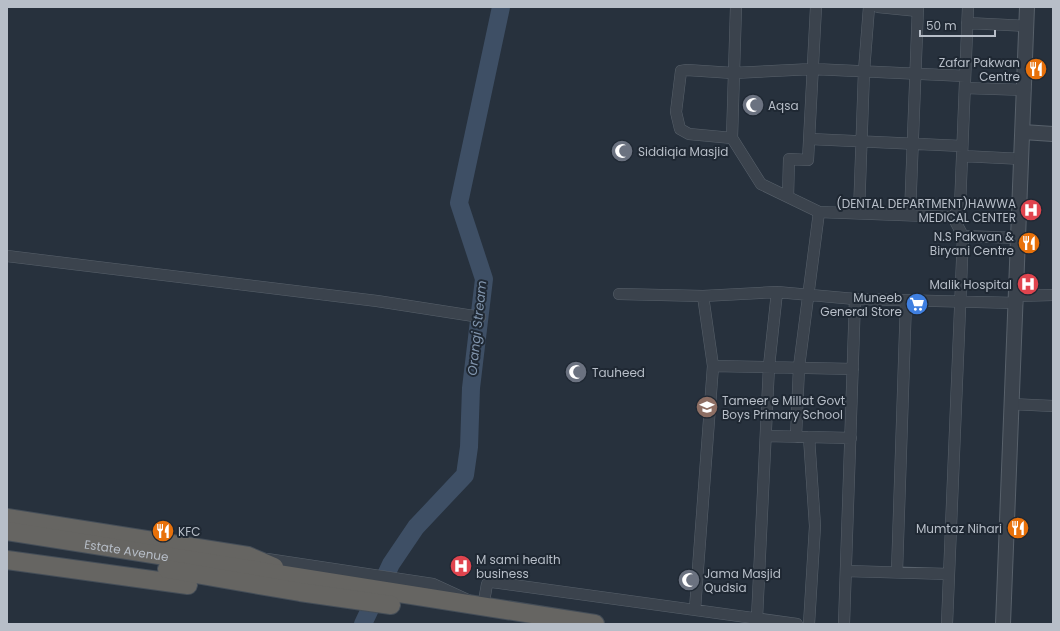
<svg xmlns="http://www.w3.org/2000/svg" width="1060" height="631" viewBox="0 0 1060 631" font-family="Poppins,sans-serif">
<rect width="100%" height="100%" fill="#27313d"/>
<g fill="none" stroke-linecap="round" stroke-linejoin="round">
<path stroke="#3e4f65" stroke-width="18" d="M363 624 391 564 416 527 465 475 469 447 471 388 484 279 459 203 501 7"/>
<g stroke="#58616b" stroke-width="12">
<path id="minor" d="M736 7 732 138 761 184 819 212 953 217 963 236 1019 238
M878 7 918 11
M967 23 1027 26
M965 88 1025 90
M732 138 689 134 680 129 676 112 681 71 687 70 733 73 813 69 965 76
M810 139 962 146
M962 156 1022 159
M788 197 789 159 808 160 816 7
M859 213 864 71 869 7
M910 215 918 7
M953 217 960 207 968 7
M7 256 377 301 480 317
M619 294 703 296 777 292 855 299 1017 303
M1017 296 1053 295
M713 366 853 369
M1013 404 1053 406
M766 436 851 438
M796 437 799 367 819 212
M809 437 815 526 809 624
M267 559 433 584 483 607 487 584 492 582 797 624
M846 571 949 574
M897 572 906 301
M695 609 713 366 703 296
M757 618 769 366 777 292
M844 624 855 299
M947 624 963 236"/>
</g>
<g stroke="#58616b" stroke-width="16">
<path id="tertiary" d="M1023 132 1053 134
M1003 624 1027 7"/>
</g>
<g stroke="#454e58" stroke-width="20">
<g id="trunk">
<path d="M7 518 248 556 274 567"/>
<path id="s1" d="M7 531 595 624"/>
<path d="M7 560 188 585"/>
<path d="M167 569 300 592 391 605"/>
</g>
</g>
<use href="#minor" stroke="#3b434d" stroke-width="11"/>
<use href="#tertiary" stroke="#3b434d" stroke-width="14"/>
<use href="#trunk" stroke="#666562" stroke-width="18"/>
</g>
<defs>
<g id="restaurant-disc" transform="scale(1.15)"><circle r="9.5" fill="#e8710a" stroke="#1f2833"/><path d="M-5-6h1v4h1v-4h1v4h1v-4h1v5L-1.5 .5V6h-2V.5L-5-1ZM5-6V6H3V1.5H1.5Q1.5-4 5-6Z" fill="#fff"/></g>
<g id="mosque-disc" transform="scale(1.15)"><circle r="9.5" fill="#6b7280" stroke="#1f2833"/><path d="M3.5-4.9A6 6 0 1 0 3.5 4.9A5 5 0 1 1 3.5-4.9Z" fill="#fff"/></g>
<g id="hospital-disc" transform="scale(1.15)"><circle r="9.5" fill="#e0444e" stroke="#1f2833"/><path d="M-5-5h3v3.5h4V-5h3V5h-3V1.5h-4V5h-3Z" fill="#fff"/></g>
<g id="supermarket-disc" transform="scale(1.15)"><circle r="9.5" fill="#3f7fe0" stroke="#1f2833"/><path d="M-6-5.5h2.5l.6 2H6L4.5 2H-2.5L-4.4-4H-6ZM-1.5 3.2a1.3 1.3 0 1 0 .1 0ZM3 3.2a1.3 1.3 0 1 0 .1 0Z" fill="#fff"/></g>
<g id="school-disc" transform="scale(1.15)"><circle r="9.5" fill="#8d6e63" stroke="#1f2833"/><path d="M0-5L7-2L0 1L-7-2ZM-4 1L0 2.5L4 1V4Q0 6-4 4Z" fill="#fff"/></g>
</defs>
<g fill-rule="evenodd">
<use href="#restaurant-disc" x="1036" y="69"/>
<use href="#mosque-disc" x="753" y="105"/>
<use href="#mosque-disc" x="622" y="151"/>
<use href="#hospital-disc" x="1031" y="210"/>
<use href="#restaurant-disc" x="1029" y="243"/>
<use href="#hospital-disc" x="1028" y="284"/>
<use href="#supermarket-disc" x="917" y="304"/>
<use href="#mosque-disc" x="576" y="372"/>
<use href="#school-disc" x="707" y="407"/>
<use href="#restaurant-disc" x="1018" y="528"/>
<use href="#restaurant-disc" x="163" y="531"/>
<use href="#hospital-disc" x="461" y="566"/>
<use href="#mosque-disc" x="689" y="580"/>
</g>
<g text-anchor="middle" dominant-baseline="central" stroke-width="4" stroke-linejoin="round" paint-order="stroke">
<g font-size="12" fill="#b7bec8" stroke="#1f2833" text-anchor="start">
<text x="1020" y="62" text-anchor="end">Zafar Pakwan<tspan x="1020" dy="14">Centre</tspan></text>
<text x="768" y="105">Aqsa</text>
<text x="638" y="151">Siddiqia Masjid</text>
<text x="1016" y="203" text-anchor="end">(DENTAL DEPARTMENT)HAWWA<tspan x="1016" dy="14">MEDICAL CENTER</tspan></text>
<text x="1014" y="236" text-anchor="end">N.S Pakwan &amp;<tspan x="1014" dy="14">Biryani Centre</tspan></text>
<text x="1012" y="284" text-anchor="end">Malik Hospital</text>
<text x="902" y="297" text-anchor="end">Muneeb<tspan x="902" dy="14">General Store</tspan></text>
<text x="592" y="372">Tauheed</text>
<text x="722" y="400">Tameer e Millat Govt<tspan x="722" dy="14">Boys Primary School</tspan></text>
<text x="1002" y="528" text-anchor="end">Mumtaz Nihari</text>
<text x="178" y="531">KFC</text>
<text x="476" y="559">M sami health<tspan x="476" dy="14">business</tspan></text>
<text x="704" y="573">Jama Masjid<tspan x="704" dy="14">Qudsia</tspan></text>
</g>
<g font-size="12" fill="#b7bec8" stroke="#1f2833">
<text stroke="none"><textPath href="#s1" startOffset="121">Estate Avenue</textPath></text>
</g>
<g font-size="13" font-style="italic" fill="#8195ad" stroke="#1f2833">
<text transform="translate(477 328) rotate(-84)">Orangi Stream</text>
</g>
</g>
<rect width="1060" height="631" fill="none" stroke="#b7bec8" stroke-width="16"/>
<path d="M920 30v6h75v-6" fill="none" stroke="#b7bec8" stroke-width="2"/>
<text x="926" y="30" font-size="12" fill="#b7bec8" stroke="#1f2833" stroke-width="3" paint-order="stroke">50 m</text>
</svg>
